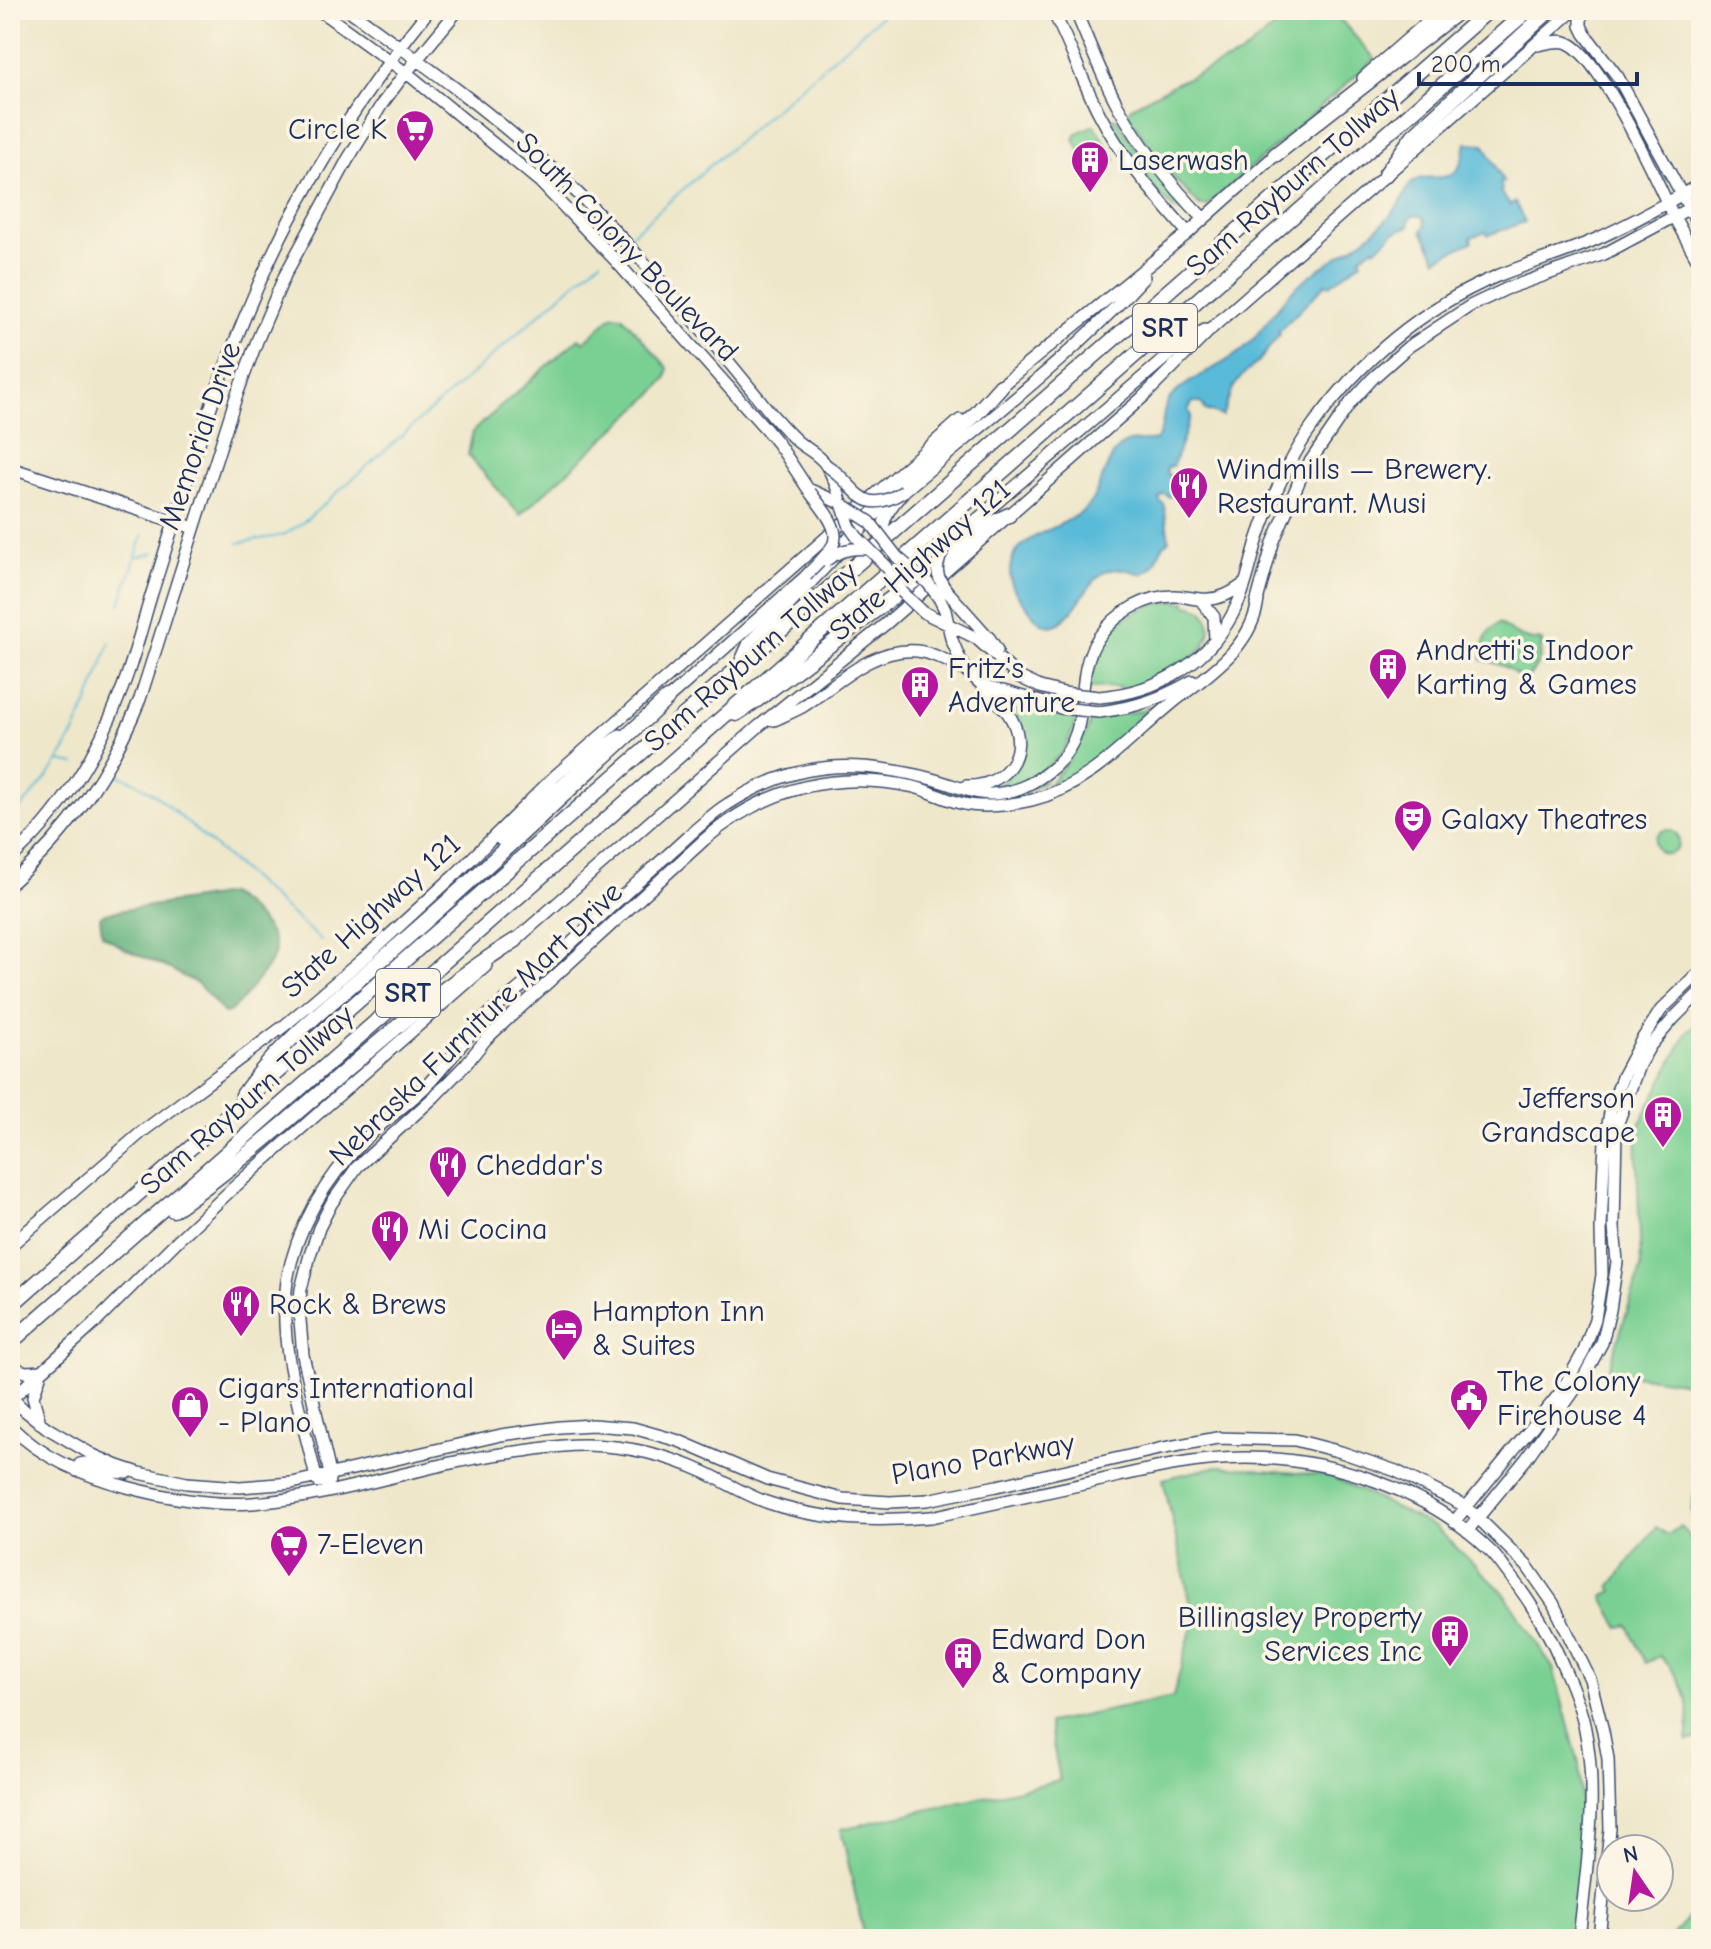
<svg xmlns="http://www.w3.org/2000/svg" width="1711" height="1949" viewBox="0 0 1711 1949" font-family="'Comic Neue',sans-serif">
<rect width="100%" height="100%" fill="#fcf5e5"/>
<filter id="ink" filterUnits="userSpaceOnUse"><feTurbulence type="fractalNoise" baseFrequency=".0125" numOctaves="2"/><feDisplacementMap in="SourceGraphic" scale="16" xChannelSelector="R" yChannelSelector="G"/><feConvolveMatrix kernelMatrix="1 2 1 2 8 2 1 2 1" color-interpolation-filters="sRGB"/></filter>
<filter id="wash" filterUnits="userSpaceOnUse"><feTurbulence type="fractalNoise" baseFrequency=".006" numOctaves="4" result="noise"/><feDisplacementMap in="SourceGraphic" scale="32" xChannelSelector="R" yChannelSelector="G"/><feGaussianBlur stdDeviation="1.8" result="paint"/><feColorMatrix in="noise" values="0 0 0 0 0 0 0 0 0 0 0 0 0 0 0 0 0 1.4 0 .05"/><feComposite in="paint" operator="in"/></filter>
<g filter="url(#wash)">
<rect width="100%" height="100%" fill="#eee7ca"/>
<path fill="#7ad093" stroke="#4a8078" stroke-width="2" d="M1294 10H1332L1375 59 1207 206H1200L1165 169 1129 116 1130 108 1176 83 1241 55Z
M1585 44H1588L1608 70 1669 179 1665 180C1640 135 1620 85 1582 50Z
M1114 118 1117 120 1136 149 1182 201 1184 213C1160 208 1126 147 1111 126Z
M1094 125 1116 160C1097 176 1083 156 1074 140L1077 133Z
M613 315 622 316 668 368 667 377 654 393 520 515 468 455 473 431 579 338 584 342Z
M1172 601 1186 602V605C1198 606 1207 610 1209 622 1218 658 1146 684 1120 690L1119 687 1088 688C1090 641 1125 606 1172 601Z
M1499 623C1513 634 1524 640 1542 641 1541 659 1537 670 1523 682 1512 668 1499 663 1482 660 1482 645 1486 631 1499 623Z
M1011 699 1051 711 1075 716 1074 727 1063 752 1035 778 997 791 996 787C1024 767 1033 731 1008 704Z
M1164 701 1167 706 1092 769 1041 793 1040 791 1049 784 1069 760 1079 740 1086 734 1092 718 1141 711Z
M1046 780C1003 814 964 800 917 783L939 785 964 794Z
M1655 842a12 12 0 1 1 24 0a12 12 0 1 1-24 0Z
M1701 1018V1385L1608 1371 1641 1268 1636 1131 1687 1032Z
M1218 1466 1330 1476 1435 1527 1504 1593 1553 1668 1579 1764 1583 1846 1573 1939H865L841 1829 1060 1780 1049 1723 1173 1697 1194 1619 1163 1479Z
M1701 1479V1539C1689 1512 1688 1506 1701 1479Z
M1680 1526 1686 1531 1701 1560V1738L1687 1741C1692 1705 1687 1682 1660 1656L1646 1663 1628 1625 1619 1627 1603 1597 1613 1592 1610 1587 1656 1527 1668 1535Z
M1701 1903V1939H1669Z"/>
<path fill="#63b27d" stroke="#3f706e" stroke-width="2" d="M228 894C244 902 276 931 275 951 273 963 240 1004 229 1012L224 1013 198 984 168 968 125 949 102 934 100 917 105 913Z"/>
<path fill="#5abbd9" stroke="#3a759c" stroke-width="2" d="M1466 143 1484 144 1504 182 1500 184 1502 189 1500 191 1510 205 1515 202 1525 222 1488 235 1486 232 1471 237 1472 242 1437 259 1422 231 1425 226 1424 219 1418 215 1413 216 1409 221V226L1393 233 1375 250 1373 248 1360 257 1362 261 1330 285 1327 283 1278 332 1280 334 1259 361 1242 376 1233 388 1222 416 1205 410 1203 405 1199 402H1193L1188 410 1191 416 1173 466 1168 467 1166 471 1168 475H1175C1180 484 1178 492 1169 497L1164 494 1159 498 1161 503 1164 504 1169 540C1152 554 1165 563 1141 574 1128 569 1113 566 1100 575 1083 587 1064 642 1039 621 1035 618 1031 611 1027 607 1019 597 1011 589 1010 575 1008 533 1060 532 1084 510 1102 493 1103 462 1121 446 1130 438 1144 443 1156 440 1167 426 1159 409 1172 396 1191 377 1217 369 1238 353 1258 339 1273 311 1290 293 1314 268 1347 254 1373 232 1384 223 1394 212 1402 200 1405 195 1406 189 1411 184 1424 170 1449 186 1459 167 1463 160 1464 151 1466 143Z"/>
<g fill="none" stroke-linecap="round" stroke-linejoin="round">
<path stroke="#5abbd9" stroke-width="2" d="M632 234 888 10
M238 543 284 535 305 521 601 260
M137 557 154 553
M120 604 143 535
M60 761 75 764
M117 775 134 781 158 797 322 941
M10 819C27 801 44 783 58 762 81 725 96 683 110 642"/>
</g>
</g>
<g filter="url(#ink)">
<g fill="none" stroke-linecap="round" stroke-linejoin="round">
<g stroke="#3b4b6e" stroke-width="14">
<path id="secondary" d="M319 10 413 78 539 181 616 261 765 428 779 445 808 489 842 504
M349 10C418 60 487 109 550 167 632 242 703 330 773 416 781 425 789 434 798 442 807 449 820 455 826 465 834 477 838 490 842 504
M1052 10C1070 43 1081 79 1099 113 1122 158 1155 195 1188 233
M1075 10C1089 42 1101 75 1118 106 1141 147 1171 185 1204 219
M1581 10V26L1585 34 1618 77 1701 230
M1538 45C1548 43 1559 39 1568 43 1602 58 1656 180 1674 217 1683 233 1692 250 1701 266
M1363 78 1441 10
M997 389 1188 233 1281 150
M10 468 194 528
M882 538C883 515 890 508 904 491 985 422 1072 357 1144 277
M905 564 926 560 945 547 1185 341 1205 330
M947 591 990 639 997 650
M939 598 945 610 951 638 959 657 968 672 982 685 1061 708
M1200 599 1214 617 1215 641
M1256 604 1273 543 1303 472 1351 402 1373 378 1408 347 1470 306 1506 289 1604 254 1701 202
M923 612 976 638 1019 677 1040 687 1063 693
M1099 697C1159 692 1212 661 1237 605 1248 583 1251 558 1259 535 1272 498 1289 459 1312 427 1359 361 1422 308 1497 276 1529 263 1563 254 1594 240 1631 224 1666 203 1701 184
M663 703 806 576
M1099 712C1137 707 1158 700 1192 681
M774 720C783 716 793 712 802 707 837 685 871 647 917 651 935 653 952 664 968 672
M966 786C1003 788 1031 754 1011 718 1004 705 991 697 982 685
M501 840 604 747 620 735
M10 859C59 816 97 755 120 694 133 663 141 629 151 596 173 527 193 457 217 389 240 326 265 264 297 206 335 137 379 72 429 10
M10 884C70 831 110 773 140 699L236 397 257 341 285 275 348 159 382 104 400 80 458 10
M511 944 759 726 888 622 1143 397 1215 325 1574 10
M10 1246 143 1131 284 1026 370 953 456 874 555 776 960 420
M10 1367 26 1372 42 1371
M10 1396 23 1409 47 1428 93 1455 118 1466 139 1473 187 1483 240 1487 292 1483 501 1435 560 1427 592 1425 633 1428 679 1441 767 1479 842 1499 890 1502 927 1500 997 1486 1159 1449 1217 1438 1295 1440 1341 1452 1396 1471 1467 1507 1527 1566 1553 1603 1590 1679 1603 1731 1608 1759 1610 1829 1599 1939
M10 1400 94 1324 179 1239 231 1190 486 966
M40 1423 33 1397 40 1376
M10 1426C42 1458 83 1475 127 1487 168 1498 210 1506 252 1503 339 1497 422 1464 508 1453 535 1450 560 1444 587 1445 627 1446 667 1455 704 1472 726 1482 747 1496 769 1503 822 1521 877 1522 931 1517 987 1505 1042 1493 1097 1481 1146 1470 1195 1458 1246 1458 1331 1458 1427 1489 1489 1550 1496 1556 1502 1565 1508 1573 1531 1602 1549 1632 1563 1666 1572 1686 1581 1707 1585 1729 1599 1798 1586 1869 1579 1939
M77 1471 80 1464 85 1463 113 1472 127 1473
M319 1482 316 1478C302 1414 277 1347 287 1281 296 1228 326 1178 364 1140 384 1120 408 1104 428 1084 447 1064 464 1040 483 1020 505 999 529 981 552 961 599 917 647 874 695 830 706 821 716 811 728 804 796 760 856 759 932 779 966 788 983 802 1020 788 1033 783 1045 775 1055 766 1097 727 1070 678 1099 637 1116 613 1146 595 1176 596 1185 596 1192 599 1201 599 1218 601 1232 593 1245 583
M327 1491 330 1474 303 1355 299 1309 301 1289 310 1255 319 1228 331 1204 357 1167 434 1097 466 1064 486 1039 704 840C765 788 836 770 914 787 930 791 944 799 960 803 984 809 1009 805 1032 800 1091 786 1131 736 1176 700 1210 673 1252 647 1258 600
M1454 1522 1561 1392 1584 1351 1595 1319 1602 1275 1601 1228 1605 1141 1611 1107 1623 1075 1641 1041 1661 1010 1701 971
M1467 1531 1526 1459 1583 1378 1602 1343 1610 1310 1617 1262 1614 1227 1616 1128 1639 1065 1650 1046 1674 1018 1701 991"/>
</g>
<g stroke="#3b4b6e" stroke-width="17">
<path id="highway" d="M1275 155 1460 10
M1385 175 1413 136 1550 10
M742 662 750 644 904 482 975 415 1001 386
M736 714 757 700 988 525 1009 515
M243 1095C283 1037 349 989 401 943 492 863 579 780 667 699
M173 1210C293 1128 391 1017 516 940
M10 1306 1489 10
M10 1343 1528 10"/>
</g>
<use href="#secondary" stroke="#fff" stroke-width="11"/>
<use href="#highway" stroke="#fff" stroke-width="14"/>
<g stroke="#3b4b6e" stroke-width="14" stroke-linecap="butt">
<path id="secondary-bridge" d="M826 465C859 486 860 519 904 491
M842 504 850 527 857 537 887 567 903 593 923 612
M842 504 870 522 897 557 928 583 939 598
M945 547C935 566 934 574 947 591
M825 561C839 551 850 547 868 549
M806 576C814 567 827 556 833 545 842 528 819 505 810 492
M1063 693 1099 697
M1061 708 1099 712"/>
</g>
<use href="#secondary-bridge" stroke="#fff" stroke-width="11"/>
</g>
</g>
<defs>
<g id="supermarket-pin" transform="scale(2)"><path d="M0 17L-7.5 6A9.5 9.5 0 1 1 7.5 6Z" fill="#b5179e" stroke="#fcf5e5"/><path d="M-6-5.5h2.5l.6 2H6L4.5 2H-2.5L-4.4-4H-6ZM-1.5 3.2a1.3 1.3 0 1 0 .1 0ZM3 3.2a1.3 1.3 0 1 0 .1 0Z" fill="#fff"/></g>
<g id="building-pin" transform="scale(2)"><path d="M0 17L-7.5 6A9.5 9.5 0 1 1 7.5 6Z" fill="#b5179e" stroke="#fcf5e5"/><path d="M-4-6H4V6H1V3H-1V6H-4ZM-2.5-4.3h1.7v1.8h-1.7ZM.8-4.3h1.7v1.8H.8ZM-2.5-1h1.7V.8h-1.7ZM.8-1h1.7V.8H.8Z" fill="#fff"/></g>
<g id="restaurant-pin" transform="scale(2)"><path d="M0 17L-7.5 6A9.5 9.5 0 1 1 7.5 6Z" fill="#b5179e" stroke="#fcf5e5"/><path d="M-5-6h1v4h1v-4h1v4h1v-4h1v5L-1.5 .5V6h-2V.5L-5-1ZM5-6V6H3V1.5H1.5Q1.5-4 5-6Z" fill="#fff"/></g>
<g id="theatre-pin" transform="scale(2)"><path d="M0 17L-7.5 6A9.5 9.5 0 1 1 7.5 6Z" fill="#b5179e" stroke="#fcf5e5"/><path d="M-5-5.5Q0-4 5-5.5V0Q5 5 0 6Q-5 5-5 0ZM-3.3-2.5H-1v1.5H-3.3ZM1-2.5H3.3v1.5H1ZM-2.8 1Q0 5.5 2.8 1Z" fill="#fff"/></g>
<g id="hotel-pin" transform="scale(2)"><path d="M0 17L-7.5 6A9.5 9.5 0 1 1 7.5 6Z" fill="#b5179e" stroke="#fcf5e5"/><path d="M-6-4.5h1.5V1H6V5H4.5V3h-9V5H-6ZM-4 0a1.8 1.8 0 1 1 3.6 0ZM.5 0V-2.5h3Q6-2.5 6 0Z" fill="#fff"/></g>
<g id="civic-pin" transform="scale(2)"><path d="M0 17L-7.5 6A9.5 9.5 0 1 1 7.5 6Z" fill="#b5179e" stroke="#fcf5e5"/><path d="M-.6-6.5H3V-4.5H.6V-3L4-1V1h2V6H-6V1h2V-1L-.6-3ZM-1.2 2.5V6h2.4V2.5Z" fill="#fff"/></g>
<g id="shop-pin" transform="scale(2)"><path d="M0 17L-7.5 6A9.5 9.5 0 1 1 7.5 6Z" fill="#b5179e" stroke="#fcf5e5"/><path d="M-5-2.5h2.3a2.7 3.5 0 0 1 5.4 0H5L5.5 6h-11ZM-1.5-2.5h3a1.5 2.3 0 0 0-3 0Z" fill="#fff"/></g>
</defs>
<g fill-rule="evenodd">
<use href="#supermarket-pin" x="415" y="129"/>
<use href="#building-pin" x="1090" y="160"/>
<use href="#restaurant-pin" x="1189" y="486"/>
<use href="#building-pin" x="1388" y="667"/>
<use href="#building-pin" x="920" y="685"/>
<use href="#theatre-pin" x="1413" y="819"/>
<use href="#building-pin" x="1663" y="1115"/>
<use href="#restaurant-pin" x="448" y="1165"/>
<use href="#restaurant-pin" x="390" y="1229"/>
<use href="#restaurant-pin" x="241" y="1304"/>
<use href="#hotel-pin" x="564" y="1328"/>
<use href="#civic-pin" x="1469" y="1398"/>
<use href="#shop-pin" x="190" y="1405"/>
<use href="#supermarket-pin" x="289" y="1544"/>
<use href="#building-pin" x="1450" y="1634"/>
<use href="#building-pin" x="963" y="1656"/>
</g>
<g text-anchor="middle" dominant-baseline="central" stroke-width="7" stroke-linejoin="round" paint-order="stroke">
<g fill="#fcf5e5" stroke="#5e6a86" stroke-width="2">
<rect x="1133" y="304" width="64" height="48" rx="6"/>
<rect x="376" y="969" width="64" height="48" rx="6"/>
</g>
<g font-size="28" font-weight="bold" fill="#1b2f5e">
<text x="1165" y="328">SRT</text>
<text x="408" y="993">SRT</text>
</g>
<g font-size="30" fill="#1b2f5e" stroke="#fcf5e5" text-anchor="start">
<text x="387" y="129" text-anchor="end">Circle K</text>
<text x="1118" y="160">Laserwash</text>
<text x="1217" y="469">Windmills — Brewery.<tspan x="1217" dy="34">Restaurant. Musi</tspan></text>
<text x="1416" y="650">Andretti's Indoor<tspan x="1416" dy="34">Karting &amp; Games</tspan></text>
<text x="948" y="668">Fritz's<tspan x="948" dy="34">Adventure</tspan></text>
<text x="1441" y="819">Galaxy Theatres</text>
<text x="1635" y="1098" text-anchor="end">Jefferson<tspan x="1635" dy="34">Grandscape</tspan></text>
<text x="476" y="1165">Cheddar's</text>
<text x="418" y="1229">Mi Cocina</text>
<text x="269" y="1304">Rock &amp; Brews</text>
<text x="592" y="1311">Hampton Inn<tspan x="592" dy="34">&amp; Suites</tspan></text>
<text x="1497" y="1381">The Colony<tspan x="1497" dy="34">Firehouse 4</tspan></text>
<text x="218" y="1388">Cigars International<tspan x="218" dy="34">- Plano</tspan></text>
<text x="317" y="1544">7-Eleven</text>
<text x="1422" y="1617" text-anchor="end">Billingsley Property<tspan x="1422" dy="34">Services Inc</tspan></text>
<text x="991" y="1639">Edward Don<tspan x="991" dy="34">&amp; Company</tspan></text>
</g>
<g font-size="30" fill="#1b2f5e" stroke="#fcf5e5">
<text transform="translate(1293 182) rotate(-41)">Sam Rayburn Tollway</text>
<text transform="translate(627 247) rotate(46)">South Colony Boulevard</text>
<text transform="translate(200 436) rotate(-71)">Memorial Drive</text>
<text transform="translate(920 560) rotate(-41)">State Highway 121</text>
<text transform="translate(751 657) rotate(-41)">Sam Rayburn Tollway</text>
<text transform="translate(371 916) rotate(-42)">State Highway 121</text>
<text transform="translate(476 1024) rotate(-44)">Nebraska Furniture Mart Drive</text>
<text transform="translate(247 1100) rotate(-41)">Sam Rayburn Tollway</text>
<text transform="translate(983 1459) rotate(-10)">Plano Parkway</text>
</g>
</g>
<rect width="1711" height="1949" fill="none" stroke="#fcf5e5" stroke-width="40"/>
<g transform="translate(1635 1873) rotate(347)"><circle r="38" fill="#fcf5e5" stroke="#a2a6af" stroke-width="2"/>
<path d="M0-6L14 30L0 20L-14 30Z" fill="#b5179e"/>
<text y="-12" font-size="22" font-weight="bold" text-anchor="middle" fill="#1b2f5e">N</text>
</g>
<path d="M1419 72v12h218v-12" fill="none" stroke="#1b2f5e" stroke-width="4"/>
<text x="1431" y="72" font-size="24" fill="#1b2f5e" stroke="#fcf5e5" stroke-width="6" paint-order="stroke">200 m</text>
</svg>
